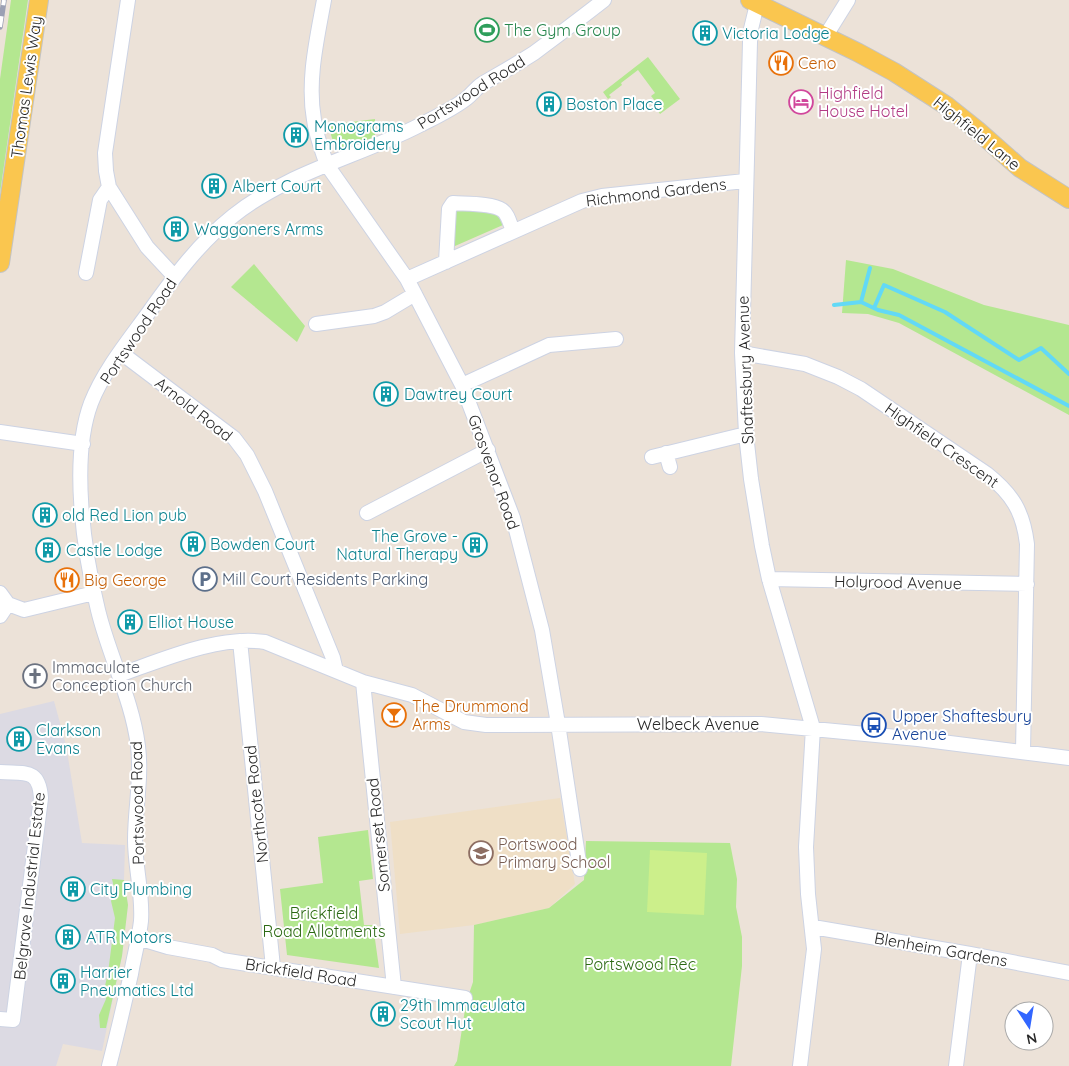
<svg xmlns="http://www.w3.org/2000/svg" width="1069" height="1066" viewBox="0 0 1069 1066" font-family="Quicksand,sans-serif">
<rect width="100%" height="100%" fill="#ece2d8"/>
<path fill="#dcdae3" d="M54 701 66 745 82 843 125 845 124 880 128 905 122 956 102 1051 63 1044 56 1066H0V714Z"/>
<path fill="#efdfc6" d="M560 798 575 884 549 908 474 925 400 934 390 822Z"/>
<path fill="#b4e790" d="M11 0H28L0 193V79Z
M648 57 680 99 660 114 658 111 661 108 651 96 655 93 638 70 621 83 622 85 609 95 611 97 608 99 603 92Z
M375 119V137L336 151 328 125Z
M459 209 495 212 503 221V225L455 246 452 244 456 211Z
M846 260 893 269 984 305 1069 325V415L899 323 868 314 842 313Z
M254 264 305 326 297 342 231 287Z
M368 830 373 879 359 881 364 925H373L379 968 287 955 280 889 323 883 318 837Z
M586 841 730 843 737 879 736 907 742 937V966L731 1066H454L457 1061 466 1003 473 982 474 925 549 908 584 880Z
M112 879 124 880 128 905 122 956 106 1028H100L99 1015 106 999 104 990 108 973 115 918 111 901 115 892Z"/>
<path fill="#ccef8b" d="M650 850 707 853 704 915 647 912Z"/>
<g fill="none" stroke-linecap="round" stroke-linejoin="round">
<path stroke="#62d9f6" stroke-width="4" d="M861 302 870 268
M834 305 861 302 878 310 899 315 1069 406
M874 308 884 285 945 312 1019 360 1041 348 1069 374"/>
<g stroke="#cdd3e3" stroke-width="16">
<path id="minor" d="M128 0 105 153 106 171 109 187 147 247 174 276
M324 0C317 39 307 80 314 120 316 136 322 150 327 165L407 279 462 385 513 518 542 630 558 724 580 869
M757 4 751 29 750 42 742 353 746 434 751 479 762 546 769 579 813 728 806 847 808 894 814 949 800 1066
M825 37 848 0
M446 262 449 209 453 203C465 204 492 203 502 210 508 214 510 224 513 231
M86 273 100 200 109 187
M407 279 582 201 602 196 745 181
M316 324 374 316 385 312 415 294
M120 352 234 438 247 455 265 491 333 658 336 671
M742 353 805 364 838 377 861 389 987 474C1012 494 1023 511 1027 544L1023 751
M462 385 549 345 616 339
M0 432 83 444
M666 453 670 467
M652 457 746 434
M367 513 488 450
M769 579 1027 584
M0 593 8 604 24 610 94 593
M0 616 8 604
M240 641 273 967
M119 675C162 660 218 635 265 642L363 682 412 695 464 722 486 725 761 724 918 739 1069 758
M363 682 394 987
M0 772C25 774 39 768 41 798L13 1020 0 1019
M813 927 970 954 1069 973
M138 938 168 947 212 955 222 960 465 998
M109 1066C117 1035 124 1005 131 974 134 956 139 939 141 921 143 894 135 867 135 840 135 808 142 778 138 746 132 699 109 656 98 610 84 553 70 459 91 403 104 370 128 341 149 312 174 277 199 243 233 216 288 172 358 157 420 125 436 117 453 109 467 98 472 94 476 88 482 84 499 74 517 64 534 53 557 36 581 18 604 0
M956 1066 970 954"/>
</g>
<g stroke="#c3c3c3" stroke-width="20">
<path id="major" d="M750 0 857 52 894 72 947 106 977 130 1020 168 1069 199
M0 263 39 0"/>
</g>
<use href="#minor" stroke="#fff" stroke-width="14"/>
<use href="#major" stroke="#fac64f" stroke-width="18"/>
<g stroke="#9ba0b4" stroke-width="5.5">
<path id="rail" d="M0 27 4 0"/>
</g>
<use href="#rail" stroke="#fff" stroke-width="4" stroke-dasharray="11" stroke-linecap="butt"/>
</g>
<defs>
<g id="stadium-ring" transform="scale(1.25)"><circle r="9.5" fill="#fff" stroke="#2e9e5b" stroke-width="1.5"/><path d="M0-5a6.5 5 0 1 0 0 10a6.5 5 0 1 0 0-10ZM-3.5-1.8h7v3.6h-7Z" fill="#2e9e5b"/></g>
<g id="building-ring" transform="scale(1.25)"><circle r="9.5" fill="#fff" stroke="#0f9aa8" stroke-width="1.5"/><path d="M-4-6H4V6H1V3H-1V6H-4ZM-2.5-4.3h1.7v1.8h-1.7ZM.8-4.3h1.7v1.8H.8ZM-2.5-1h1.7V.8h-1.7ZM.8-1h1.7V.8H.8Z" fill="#0f9aa8"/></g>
<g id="restaurant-ring" transform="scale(1.25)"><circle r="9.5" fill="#fff" stroke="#e8710a" stroke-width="1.5"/><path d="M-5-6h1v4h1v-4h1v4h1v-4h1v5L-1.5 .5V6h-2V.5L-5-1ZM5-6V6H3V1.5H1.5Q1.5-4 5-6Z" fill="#e8710a"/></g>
<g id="hotel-ring" transform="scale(1.25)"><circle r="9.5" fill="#fff" stroke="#d1479c" stroke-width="1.5"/><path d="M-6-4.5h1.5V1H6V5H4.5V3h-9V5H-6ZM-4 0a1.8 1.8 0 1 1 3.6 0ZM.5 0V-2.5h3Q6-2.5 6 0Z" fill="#d1479c"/></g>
<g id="parking-ring" transform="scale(1.25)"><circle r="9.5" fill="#fff" stroke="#5c6f8a" stroke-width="1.5"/><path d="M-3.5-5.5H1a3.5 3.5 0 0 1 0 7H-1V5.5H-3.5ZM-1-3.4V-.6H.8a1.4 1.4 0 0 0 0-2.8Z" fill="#5c6f8a"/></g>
<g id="church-ring" transform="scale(1.25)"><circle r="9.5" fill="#fff" stroke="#6b7280" stroke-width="1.5"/><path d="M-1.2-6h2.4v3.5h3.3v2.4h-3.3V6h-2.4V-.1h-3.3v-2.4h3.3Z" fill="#6b7280"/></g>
<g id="bar-ring" transform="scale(1.25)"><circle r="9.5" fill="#fff" stroke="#e8710a" stroke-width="1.5"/><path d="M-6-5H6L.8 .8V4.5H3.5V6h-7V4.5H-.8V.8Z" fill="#e8710a"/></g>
<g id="bus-ring" transform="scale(1.25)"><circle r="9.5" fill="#fff" stroke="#1a4fb4" stroke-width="1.5"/><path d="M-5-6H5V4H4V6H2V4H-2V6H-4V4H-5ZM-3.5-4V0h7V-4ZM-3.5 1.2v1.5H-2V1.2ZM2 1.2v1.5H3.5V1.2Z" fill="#1a4fb4"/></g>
<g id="school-ring" transform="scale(1.25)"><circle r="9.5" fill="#fff" stroke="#8d6e63" stroke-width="1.5"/><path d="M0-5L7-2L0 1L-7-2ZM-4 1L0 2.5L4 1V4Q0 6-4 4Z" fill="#8d6e63"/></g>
</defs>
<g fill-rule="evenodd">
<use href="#stadium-ring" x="487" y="30"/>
<use href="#building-ring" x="705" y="33"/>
<use href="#restaurant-ring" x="781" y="63"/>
<use href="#hotel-ring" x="801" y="102"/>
<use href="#building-ring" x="549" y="104"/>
<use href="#building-ring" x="296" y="135"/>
<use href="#building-ring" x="214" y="186"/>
<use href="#building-ring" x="176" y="229"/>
<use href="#building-ring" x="386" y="394"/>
<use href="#building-ring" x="45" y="515"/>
<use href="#building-ring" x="193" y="544"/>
<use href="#building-ring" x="475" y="545"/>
<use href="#building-ring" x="48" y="550"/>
<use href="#parking-ring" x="205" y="579"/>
<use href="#restaurant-ring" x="67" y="580"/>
<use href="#building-ring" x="130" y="622"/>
<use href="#church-ring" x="35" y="676"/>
<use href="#bar-ring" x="394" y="715"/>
<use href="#bus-ring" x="874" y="725"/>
<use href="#building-ring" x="19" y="739"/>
<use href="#school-ring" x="481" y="853"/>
<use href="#building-ring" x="73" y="889"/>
<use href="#building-ring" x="68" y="937"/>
<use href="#building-ring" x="63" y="981"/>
<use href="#building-ring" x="383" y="1014"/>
</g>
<g text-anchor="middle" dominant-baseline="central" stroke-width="4" stroke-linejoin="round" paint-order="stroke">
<g font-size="16" fill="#27864d" stroke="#fff" text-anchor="start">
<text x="504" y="30">The Gym Group</text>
</g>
<g font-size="16" fill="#0d838f" stroke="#fff" text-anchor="start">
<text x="722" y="33">Victoria Lodge</text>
<text x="566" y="104">Boston Place</text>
<text x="314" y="126">Monograms<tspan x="314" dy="18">Embroidery</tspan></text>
<text x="232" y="186">Albert Court</text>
<text x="194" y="229">Waggoners Arms</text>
<text x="404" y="394">Dawtrey Court</text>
<text x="62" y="515">old Red Lion pub</text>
<text x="458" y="536" text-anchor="end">The Grove -<tspan x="458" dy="18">Natural Therapy</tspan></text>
<text x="210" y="544">Bowden Court</text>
<text x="66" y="550">Castle Lodge</text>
<text x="148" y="622">Elliot House</text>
<text x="36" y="730">Clarkson<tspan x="36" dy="18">Evans</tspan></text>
<text x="90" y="889">City Plumbing</text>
<text x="86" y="937">ATR Motors</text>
<text x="80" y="972">Harrier<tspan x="80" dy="18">Pneumatics Ltd</tspan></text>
<text x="400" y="1005">29th Immaculata<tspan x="400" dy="18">Scout Hut</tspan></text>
</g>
<g font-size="16" fill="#c56008" stroke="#fff" text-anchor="start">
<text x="798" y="63">Ceno</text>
<text x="84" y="580">Big George</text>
<text x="412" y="706">The Drummond<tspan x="412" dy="18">Arms</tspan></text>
</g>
<g font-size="16" fill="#282828" stroke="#fff">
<text transform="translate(26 87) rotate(-82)">Thomas Lewis Way</text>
<text transform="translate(471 92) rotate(-32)">Portswood Road</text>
<text transform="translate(977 133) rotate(39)">Highfield Lane</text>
<text transform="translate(656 192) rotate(-7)">Richmond Gardens</text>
<text transform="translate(138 331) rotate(-56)">Portswood Road</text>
<text transform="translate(745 370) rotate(-92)">Shaftesbury Avenue</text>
<text transform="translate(194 409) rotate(38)">Arnold Road</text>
<text transform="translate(942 445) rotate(35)">Highfield Crescent</text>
<text transform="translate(494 472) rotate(70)">Grosvenor Road</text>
<text transform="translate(898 582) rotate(1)">Holyrood Avenue</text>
<text x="698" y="724">Welbeck Avenue</text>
<text transform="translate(137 803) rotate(-91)">Portswood Road</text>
<text transform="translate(256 804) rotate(-96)">Northcote Road</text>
<text transform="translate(378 835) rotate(-96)">Somerset Road</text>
<text transform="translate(29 886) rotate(-84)">Belgrave Industrial Estate</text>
<text transform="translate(941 949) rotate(10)">Blenheim Gardens</text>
<text transform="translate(301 972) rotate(9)">Brickfield Road</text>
</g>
<g font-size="16" fill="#b23c85" stroke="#fff" text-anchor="start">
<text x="818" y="93">Highfield<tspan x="818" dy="18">House Hotel</tspan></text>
</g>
<g font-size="16" fill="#4e5e75" stroke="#fff" text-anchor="start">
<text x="222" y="579">Mill Court Residents Parking</text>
</g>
<g font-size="16" fill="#5b616d" stroke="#fff" text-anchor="start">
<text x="52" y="667">Immaculate<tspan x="52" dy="18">Conception Church</tspan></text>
</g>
<g font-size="16" fill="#164399" stroke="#fff" text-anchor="start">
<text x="892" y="716">Upper Shaftesbury<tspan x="892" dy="18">Avenue</tspan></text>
</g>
<g font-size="16" fill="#785e54" stroke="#fff" text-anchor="start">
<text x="498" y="844">Portswood<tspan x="498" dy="18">Primary School</tspan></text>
</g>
<g font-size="16" fill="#2c6914" stroke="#fff">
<text x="324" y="913">Brickfield<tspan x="324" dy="18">Road Allotments</tspan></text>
<text x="640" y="964">Portswood Rec</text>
</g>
</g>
<g transform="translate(1029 1026) rotate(168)"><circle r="24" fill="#ffffff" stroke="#a9a9a9"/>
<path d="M0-4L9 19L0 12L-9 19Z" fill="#3266ff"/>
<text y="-8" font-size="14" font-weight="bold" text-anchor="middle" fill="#282828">N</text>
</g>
</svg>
